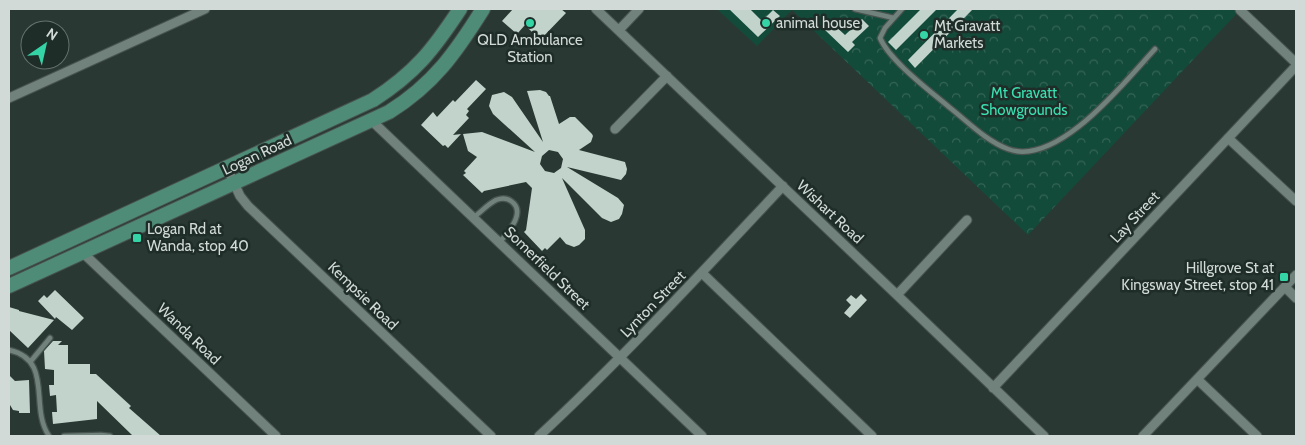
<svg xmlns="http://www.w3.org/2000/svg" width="1305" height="445" viewBox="0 0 1305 445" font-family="Cabin,sans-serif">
<defs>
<pattern id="park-crowns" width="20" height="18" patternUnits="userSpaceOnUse" patternTransform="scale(1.25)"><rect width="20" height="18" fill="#134b3a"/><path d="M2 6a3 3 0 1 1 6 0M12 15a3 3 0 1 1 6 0" fill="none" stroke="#346456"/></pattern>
</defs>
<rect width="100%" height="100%" fill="#293832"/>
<path fill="url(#park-crowns)" d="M720 9H1241L1028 235 792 10 757 46 718 10Z"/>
<path fill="#c1d3cb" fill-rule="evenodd" d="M513 9H561L566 13 540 40 525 25 517 34 502 21Z
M729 9H750L762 21 773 10 780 16 758 37Z
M921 9H937L896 50 888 42Z
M958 9H973L915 68 908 60Z
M862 19 869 26 852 42 855 45 848 52 825 30 832 23 845 35Z
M476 80 486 89 467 109 469 111 466 115 469 118 453 135 461 134 448 148 445 145 443 146 421 125 433 112 437 117 453 100 455 102Z
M540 90 546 92 549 96H550L559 124 570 117H575L592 134 593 136 591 142 579 150 625 162 627 169 626 174 621 180 567 167 618 198 624 205 622 214 619 219 611 222 602 218 562 178 585 230V239L579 245 574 247 566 244 560 237 547 250 545 248 542 251 524 232 526 230 532 188 526 182 484 191 482 193 463 175 466 173 464 171 477 157 468 151 463 134 482 132 535 152 493 114 489 106 492 95 504 92 512 97 543 142 527 91ZM549 150 558 152 563 159 561 168 554 173 545 171 540 164 542 156Z
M55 290 84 318 72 330 56 317 55 319 38 301 44 295 47 298Z
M861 294 867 300 850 318 844 313 851 305 846 300 851 295 856 299Z
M9 307 19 310V311L54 320 28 348 9 330Z
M53 341H62L58 345H68V364H90V374H96L131 406 129 408 161 436H133L97 401V419L53 424 52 412H57L56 395 50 396 49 385H54V370L45 369 44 351Z
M9 375 15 381 29 380 30 413H19V411L13 410 10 405Z"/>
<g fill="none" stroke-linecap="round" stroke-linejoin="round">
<g stroke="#47534f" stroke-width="7">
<path id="lane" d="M855 9 894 18
M902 9 885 28 880 38C890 61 929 90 949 107 967 121 986 141 1008 149 1058 168 1126 80 1155 49
M474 217C481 212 488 204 496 200 501 198 507 198 511 201 527 212 508 232 500 242
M9 350C54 360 29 407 49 436
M31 361 50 338
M64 436 101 435 110 436"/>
</g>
<g stroke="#47534f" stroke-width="11">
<path id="street" d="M596 9 897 295 1044 436
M1240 10 1296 63
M619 30 639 9
M9 98 205 9
M372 121 702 436
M615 129 667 76
M1228 138 1296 201
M227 168 240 196 248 206 491 436
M82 252 276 436
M702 273 872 436
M1285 287 1296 298
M897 295 967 220
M1197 379 1257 436
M993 388 1296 66
M539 436C624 357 703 271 783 186
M1143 436 1296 275"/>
</g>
<g stroke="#47534f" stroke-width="16">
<path id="primary" d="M9 268 373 100C415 73 433 50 460 9
M9 286 389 112C434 84 456 52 483 9"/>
</g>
<use href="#lane" stroke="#71817b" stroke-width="4.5"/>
<use href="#street" stroke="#71817b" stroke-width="9"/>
<use href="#primary" stroke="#4f8c78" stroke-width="14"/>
</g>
<g fill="#35d4a7" stroke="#1f2d28" stroke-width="2">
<circle cx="530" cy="23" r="5"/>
<circle cx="766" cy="23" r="5"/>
<circle cx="924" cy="35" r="5"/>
<rect x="132" y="233" width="10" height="10" rx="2.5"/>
<rect x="1279" y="272" width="10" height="10" rx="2.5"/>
</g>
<g text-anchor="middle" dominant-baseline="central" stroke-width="5" stroke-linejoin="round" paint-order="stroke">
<g font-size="15" fill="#d1dad6" stroke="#1f2d28" text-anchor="start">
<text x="776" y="23">animal house</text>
<text x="934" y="26">Mt Gravatt<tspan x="934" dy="17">Markets</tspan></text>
<text x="530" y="40" text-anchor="middle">QLD Ambulance<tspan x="530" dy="17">Station</tspan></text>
<text x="147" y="229">Logan Rd at<tspan x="147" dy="17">Wanda, stop 40</tspan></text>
<text x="1274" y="268" text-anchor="end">Hillgrove St at<tspan x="1274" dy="17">Kingsway Street, stop 41</tspan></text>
</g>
<g font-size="15" fill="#39e0b1" stroke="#1f2d28">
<text x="1024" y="93">Mt Gravatt<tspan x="1024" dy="17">Showgrounds</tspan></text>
</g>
<g font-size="15" fill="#d1dad6" stroke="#1f2d28">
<text transform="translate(257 155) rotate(-25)">Logan Road</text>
<text transform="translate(830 212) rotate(43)">Wishart Road</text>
<text transform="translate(1135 217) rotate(-47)">Lay Street</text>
<text transform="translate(547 268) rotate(44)">Somerfield Street</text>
<text transform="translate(363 296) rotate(44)">Kempsie Road</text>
<text transform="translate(653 304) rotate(-46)">Lynton Street</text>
<text transform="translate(189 334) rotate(44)">Wanda Road</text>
</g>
</g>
<rect width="1305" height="445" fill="none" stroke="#d1dad6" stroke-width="20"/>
<g transform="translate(45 45) rotate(34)"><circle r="24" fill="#1f2d28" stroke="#66726e"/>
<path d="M0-4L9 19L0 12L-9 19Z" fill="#35d4a7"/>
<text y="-8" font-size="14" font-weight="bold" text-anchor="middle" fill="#d1dad6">N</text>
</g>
</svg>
